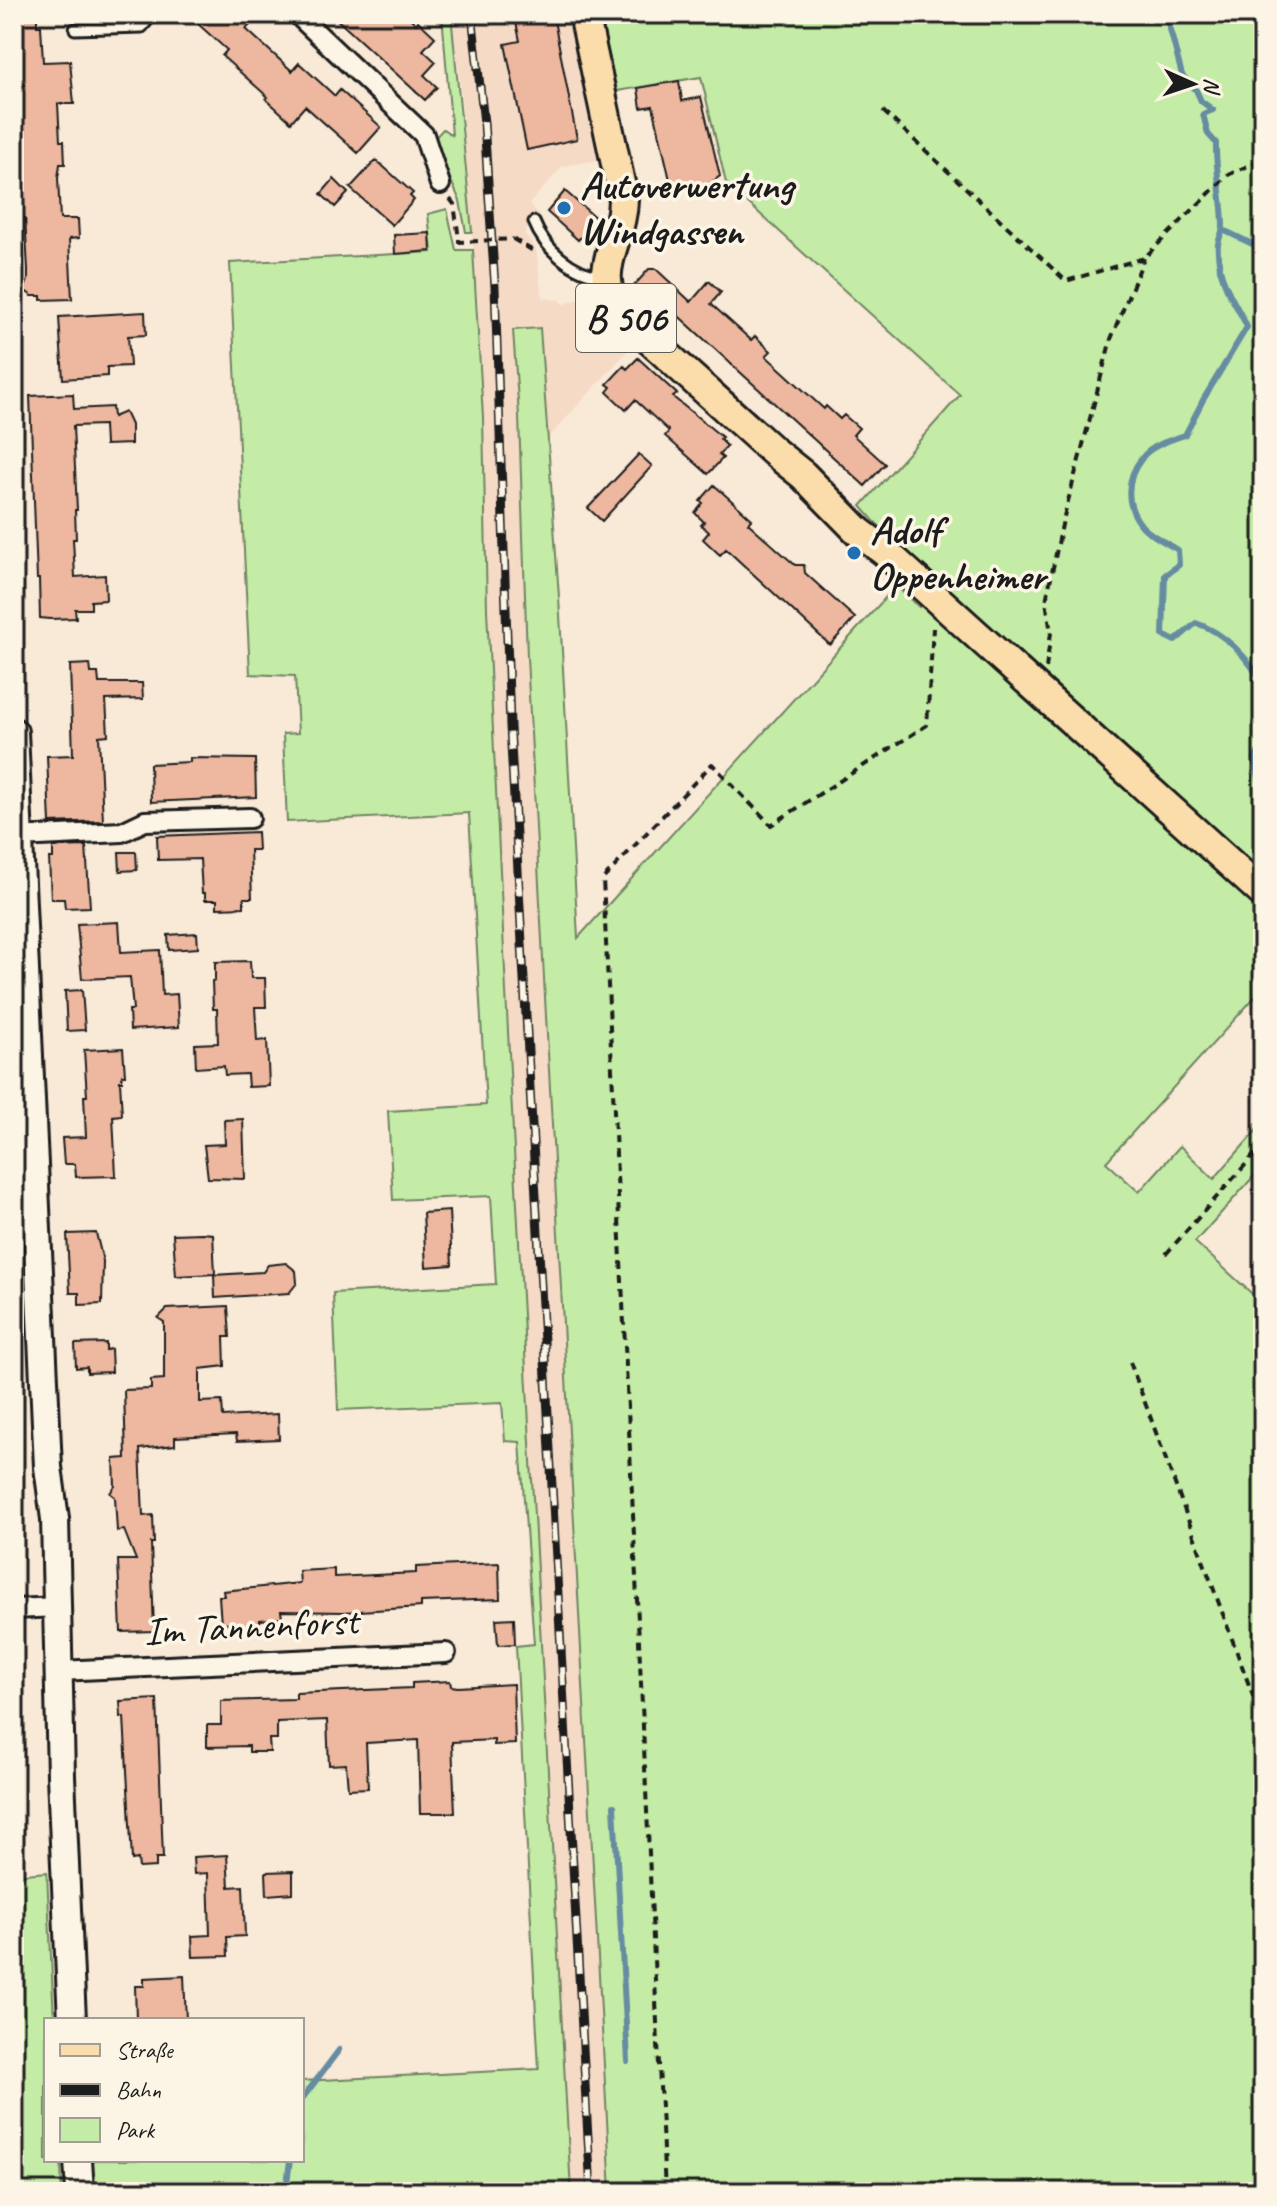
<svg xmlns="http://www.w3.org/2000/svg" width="1277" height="2206" viewBox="0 0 1277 2206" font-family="Caveat,sans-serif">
<rect width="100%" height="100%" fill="#f9e9d7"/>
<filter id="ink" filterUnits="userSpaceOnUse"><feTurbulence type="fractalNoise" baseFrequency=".0125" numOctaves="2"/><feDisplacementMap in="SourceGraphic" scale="16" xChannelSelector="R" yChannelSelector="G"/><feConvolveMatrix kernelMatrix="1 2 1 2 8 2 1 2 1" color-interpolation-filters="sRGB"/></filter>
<g filter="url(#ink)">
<path fill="#f5dac6" d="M451 14H570L600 160 563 166 529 204 540 215 524 233 536 249 542 298 559 300 563 304 581 299 631 347 548 438 540 328 513 330 519 416 527 657 546 1016 611 2192H571L513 1132 487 610 478 310 460 82Z"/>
<path fill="#c4eca7" stroke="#708462" stroke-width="2" d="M442 14H451L472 232H466L460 201 433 140 443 129 452 135Z
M600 14H1263V872L874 521 861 506 960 395 726 183 701 77 617 91Z
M447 209 456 250H473L483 417 487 610 513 1132 571 2192H91L89 2160H302V2081L539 2069 516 1646 534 1644 520 1442 505 1441 502 1403 338 1410 333 1293 496 1284 491 1196 393 1200 388 1111 486 1105 469 813 287 822 283 734 298 733 295 676 250 674 230 263 432 252 428 214Z
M540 328 559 597 578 938 896 586 919 607 925 601 1263 907V988L1106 1162 1139 1192 1180 1146 1214 1179 1263 1123V1166L1195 1242 1260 1301 1263 1299V2192H611L546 1016 527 657 519 416 513 330Z
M47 1872 54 2020H46V2160H61L62 2192H14V1875Z"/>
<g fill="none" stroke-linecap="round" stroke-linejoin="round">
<path stroke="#668ca1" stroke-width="6" d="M1166 14 1182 75 1196 90 1201 101 1213 110 1203 114 1208 134 1216 143C1215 171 1223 198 1223 226 1223 233 1219 237 1218 244 1217 251 1219 262 1220 269 1225 291 1238 307 1247 327L1203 400 1185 435C1172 439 1150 446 1142 458 1125 479 1125 506 1142 526 1151 536 1167 543 1178 550L1179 565 1165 575 1163 635 1175 641 1196 623C1224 632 1250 659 1263 685
M1223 230 1263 249
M1263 746 1255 758 1260 784 1263 786
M614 1806 628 2061
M302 2099 339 2050
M286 2192 290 2160"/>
</g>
<path fill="#edb89f" stroke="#1c1c1c" stroke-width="2" d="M14 14H37V26H41L43 62 70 61 74 104H58L60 141H64L65 164H60L58 178 60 219H78L79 238 69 239 72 299 41 300V296H32L24 290 28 280V269L25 218H21L18 127 16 94H14Z
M187 14H237L250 25 246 29 292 71 299 63 335 96 340 90 381 127 358 153 305 106 291 122 266 99 268 97 222 56 227 50Z
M331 14H406L416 24 418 21 435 37 423 50 436 62 424 75 437 87 425 100Z
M553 15 577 139 527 150 505 44 520 41 516 22Z
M679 81 682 101 701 97 720 176 709 184 673 193 653 106 641 108 638 88Z
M376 160 413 193 410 196 414 200 392 225 350 188Z
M334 179 348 193 335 207 321 194Z
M565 191 598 220 578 240 547 212Z
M430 233 431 251 395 254 394 235Z
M649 269H656L691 302 709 281 721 292 711 304 751 340 755 336 771 351 766 356 824 409 826 406 840 419 844 415 859 428 853 435 885 464 865 486 672 310 665 317 632 288Z
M145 312 146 335 128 336 130 366 107 367V376L63 379 59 317Z
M638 358 677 394 673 397 722 437 720 439 727 446 719 455 723 458 708 474 665 436 669 431 635 400 626 410 607 392 611 387 607 384 624 366 627 369Z
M73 394 74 409 112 407 113 417 125 412 131 425V444L105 445 104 425 73 426 77 510H75L76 539H73L75 577 105 575 106 600 91 601V609H75L76 618 51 619 40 618 39 579H37L30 396Z
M639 454 652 466 602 521 588 508Z
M714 485 752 519 748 523 795 565H804L805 573 855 618 830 645 726 549 720 555 703 539 709 532 701 525 704 522 695 513 703 503 700 501Z
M90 664 91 673H98L99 683H142L143 699 106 700 108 735 99 736 103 821 50 823 47 756 73 755 70 665Z
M190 758 255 759 256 797 151 802 150 764 190 762Z
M257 832 258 850H250L252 898H244V907L217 908V900H205V893H202L200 859 158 860 157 836Z
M86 846 90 907 65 908 64 899H51L49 858H53V847Z
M119 852H136L137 870 120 871Z
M119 922 121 952 160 950 162 995 177 994 179 1027 130 1030 129 1010H133L130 977 82 979 77 924Z
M197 933 198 948 169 950 168 935Z
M250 961 251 978H265L266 1007H255L257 1041 267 1040 269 1086 248 1087 247 1074 225 1075 224 1066 196 1068 195 1044 218 1043 217 1009H213L212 981 215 980V962Z
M82 990 85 1030 67 1031 65 991Z
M123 1048 125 1075H122V1081H120L122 1115 113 1116 116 1176 76 1177 75 1164H64L62 1138 86 1137 84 1096H87L84 1050Z
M243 1119 245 1179 208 1178 204 1145 225 1144 224 1120Z
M449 1211 452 1265 426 1267 423 1213Z
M96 1233 103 1261 102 1304 79 1305V1293H70L67 1234Z
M202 1233 213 1234 215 1274 176 1276 173 1234Z
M286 1263 296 1271 297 1283 289 1293 215 1298 214 1275 263 1272 268 1265Z
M228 1306 230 1337H224L225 1366 200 1369V1402L222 1401 223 1417 278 1414 279 1439 237 1441 236 1434 175 1437V1445L140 1449 143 1516 153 1515 154 1543H151L154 1631 121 1632 118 1560H136L124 1530 117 1531 115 1497 110 1493 115 1486 114 1459 126 1458 124 1390 151 1389V1380L164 1379V1322L158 1318 167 1309Z
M106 1343V1350L111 1349 112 1372 87 1373V1367L76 1368 75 1344Z
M499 1563 500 1599 421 1602V1607L344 1612 281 1611 282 1618 260 1620V1625L232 1627 231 1623 221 1624 219 1596H224L223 1591 300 1583 299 1571 334 1569V1577L416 1573V1567Z
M514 1618 515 1644 498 1645 496 1619Z
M450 1681 451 1686 458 1687 513 1684 515 1744 494 1745V1740L452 1742 455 1813H420L418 1740 366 1743 368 1788 348 1789 346 1764 329 1765 327 1720 277 1722V1739H269L270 1752H249V1746L207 1747V1725H221V1701L296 1699V1693L412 1688V1683Z
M157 1699 163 1858H156V1867L139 1868 138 1859 132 1860 124 1717H121L120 1701Z
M227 1855 229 1887 243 1886 245 1936 227 1937 228 1956 193 1957 192 1936 210 1935 208 1873 194 1874 193 1857Z
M293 1871V1893L267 1895 266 1872Z
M184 1976 186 2020H136L135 1986H144V1978Z"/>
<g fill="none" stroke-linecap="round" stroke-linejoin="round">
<g stroke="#1c1c1c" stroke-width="15">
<path id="service" d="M75 29 142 27 153 14
M534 222C544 248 573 274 602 276"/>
</g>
<g stroke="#1c1c1c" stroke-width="24">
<path id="minor" d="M301 14 302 19 424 135 440 184
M19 837 122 832 145 821 250 818
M14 1609 58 1607
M59 1671 446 1653"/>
</g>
<g stroke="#1c1c1c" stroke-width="32">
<path id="secondary" d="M14 732 48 1467 55 1519 61 1776 72 2020
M78 2160 80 2192"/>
</g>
<g stroke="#1c1c1c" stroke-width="34">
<path id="primary" d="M584 14 623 197C624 240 588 272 620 313L773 451 803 475 859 532 884 551 1263 893"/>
</g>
<path stroke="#1c1c1c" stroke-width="4" stroke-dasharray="8 6" stroke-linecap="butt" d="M883 111 1066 281 1144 258 1228 175 1263 159
M450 199 454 204 459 239
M513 239 535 252
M1046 668 1051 633 1046 601 1063 520 1111 339 1144 258
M1166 1254 1263 1145
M1130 1362 1263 1723
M665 2192 603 879 712 764 771 825 927 725 933 628"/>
<use href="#service" stroke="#fcf5e5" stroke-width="9"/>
<use href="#minor" stroke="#fcf5e5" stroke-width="18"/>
<use href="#secondary" stroke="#fcf5e5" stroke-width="26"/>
<use href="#primary" stroke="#faddab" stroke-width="28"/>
<g stroke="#1c1c1c" stroke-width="9">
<path id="rail" d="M472 14 484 123 495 287 510 726 591 2192"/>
</g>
<use href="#rail" stroke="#fcf5e5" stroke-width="6" stroke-dasharray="18" stroke-linecap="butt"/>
<path stroke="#1c1c1c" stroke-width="4" stroke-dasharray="8 6" stroke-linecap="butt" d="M459 239V242L513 239"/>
</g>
</g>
<g fill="#1f6fb2" stroke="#fcf5e5" stroke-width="3">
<circle cx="564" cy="208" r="8"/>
<circle cx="854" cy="553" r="8"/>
</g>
<g text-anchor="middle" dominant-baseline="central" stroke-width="7" stroke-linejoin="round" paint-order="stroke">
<rect fill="#fcf5e5" stroke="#5f5d58" stroke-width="2" x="576" y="284" width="100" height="68" rx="6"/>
<g font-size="38" font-weight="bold" fill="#1c1c1c">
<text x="626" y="318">B 506</text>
</g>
<g font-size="40" font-weight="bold" fill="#1c1c1c" stroke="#fcf5e5" text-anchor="start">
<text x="580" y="185">Autoverwertung<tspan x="580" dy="46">Windgassen</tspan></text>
<text x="870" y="530">Adolf<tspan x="870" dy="46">Oppenheimer</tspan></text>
</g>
<g font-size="40" fill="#1c1c1c" stroke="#fcf5e5">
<text transform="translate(251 1626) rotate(-3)">Im Tannenforst</text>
</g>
</g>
<rect width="1277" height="2206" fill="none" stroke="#fcf5e5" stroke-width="48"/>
<rect x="24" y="24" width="1229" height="2158" fill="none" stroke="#1c1c1c" stroke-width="3" filter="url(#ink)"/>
<rect x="44" y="2018" width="260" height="144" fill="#fcf5e5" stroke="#a29e95" stroke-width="2"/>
<rect x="60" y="2044" width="40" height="12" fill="#faddab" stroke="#a29e95" stroke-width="2"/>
<text x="116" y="2058" font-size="24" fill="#1c1c1c">Straße</text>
<rect x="60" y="2084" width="40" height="12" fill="#1c1c1c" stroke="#a29e95" stroke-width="2"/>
<text x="116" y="2098" font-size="24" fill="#1c1c1c">Bahn</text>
<rect x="60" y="2118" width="40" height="24" fill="#c4eca7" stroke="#a29e95" stroke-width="2"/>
<text x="116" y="2138" font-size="24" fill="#1c1c1c">Park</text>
<g transform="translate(1193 84) rotate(93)" stroke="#fcf5e5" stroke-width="6" paint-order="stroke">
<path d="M0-6L14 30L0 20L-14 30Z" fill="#1c1c1c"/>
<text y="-12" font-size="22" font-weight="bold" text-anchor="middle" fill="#1c1c1c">N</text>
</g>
</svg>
